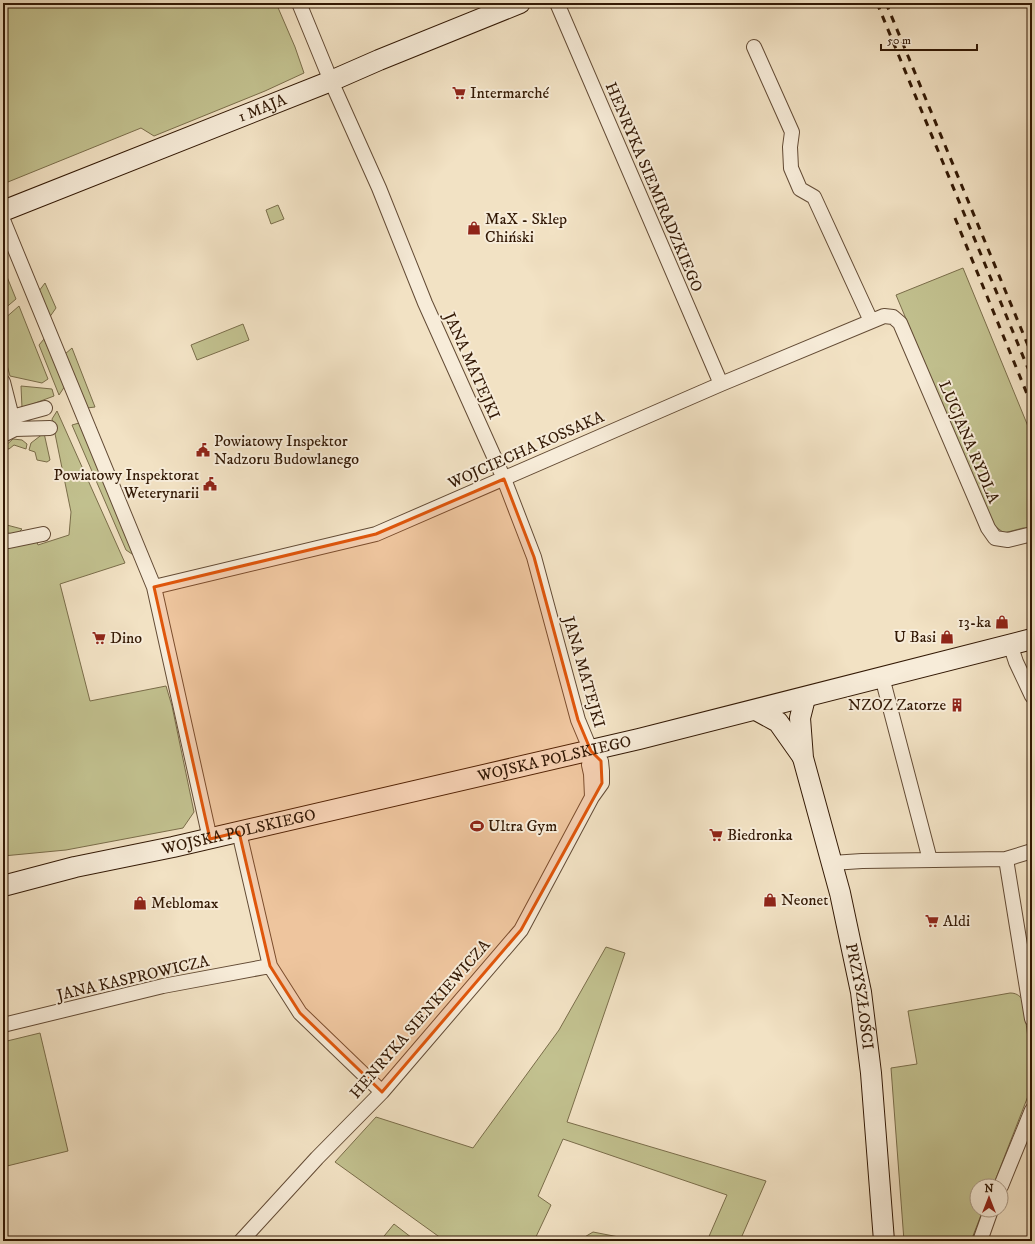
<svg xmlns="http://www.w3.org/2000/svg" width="1035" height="1244" viewBox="0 0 1035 1244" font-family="'IM FELL DW Pica',serif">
<rect width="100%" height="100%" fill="#f2e2c4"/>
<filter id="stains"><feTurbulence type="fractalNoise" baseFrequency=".005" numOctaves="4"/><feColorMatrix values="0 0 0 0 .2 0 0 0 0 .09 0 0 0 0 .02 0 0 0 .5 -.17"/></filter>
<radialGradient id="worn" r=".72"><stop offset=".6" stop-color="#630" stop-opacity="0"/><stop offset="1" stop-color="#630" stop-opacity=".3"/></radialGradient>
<path fill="#c2c18f" stroke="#7a6d4a" d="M3 3H276L295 47 304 73 265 91 154 136 141 128 3 184Z
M278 205 284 219 271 224 266 210Z
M3 267 16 299 3 310Z
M963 268 1032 436V528H1023L1004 533 995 526 989 516 896 295Z
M45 283 56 308 49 318 39 291Z
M19 306 48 379 42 383 10 376 3 351V320Z
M243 324 249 340 197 360 191 345Z
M44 339 65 386 59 395 39 345Z
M72 348 95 407 87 408 65 354Z
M21 386 52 389 54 396 22 408Z
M57 411 125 563 60 584 90 701 166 686 172 706 194 812 183 828 66 850 3 856V544L36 540 38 545 69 535 71 512 52 419Z
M79 423 135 556 126 550 72 425Z
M44 433 50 460 47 462 37 460 35 452 29 450 31 443Z
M13 439 22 440 27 444 26 449 14 445 9 449 3 448Z
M3 524 22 529 15 536 3 535Z
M606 947 625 953 567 1122 766 1181 742 1236 744 1241H707L727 1195 563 1139 538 1196 551 1205 534 1241H445L335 1162 376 1117 473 1148 559 1030Z
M1010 993C1016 993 1019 995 1023 1000L1030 1053V1091L993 1186H977V1210H983L971 1241H904L891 1068 917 1064 908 1011Z
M40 1033 68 1151 3 1167V1042Z
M394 1224 416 1241H380Z
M593 1232 629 1239 632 1241H578Z"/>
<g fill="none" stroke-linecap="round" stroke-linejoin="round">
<g stroke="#634b35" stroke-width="16">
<path id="street" d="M557 3 721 384
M754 47 792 132 790 147 791 168 800 189 814 197 871 321
M3 220 154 587 210 839
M3 382 15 429
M12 417 45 408
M3 435 15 429 50 428
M3 540 9 541 43 534
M154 587 376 534 721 384 884 316 893 317 900 323 988 528 995 538 1008 540 1032 534
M1010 644 1016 662 1032 696
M882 677 930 860
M591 751 589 765 591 774 592 797
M239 832 270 966 300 1013 382 1092
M1006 859 1032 851
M832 863 862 861 1006 859 1032 1019
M3 1025 163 986 270 966
M1001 1186 1032 1110
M241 1241 317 1158 382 1092 521 930 592 797 602 783V771L601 761 591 751 578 720 534 557 504 479 425 303 379 188 331 81 299 3
M980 1241 991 1210"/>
</g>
<g stroke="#331905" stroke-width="22">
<g id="secondary">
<path id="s1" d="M3 211 331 81 379 60 520 3"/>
<path id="s2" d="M805 698 800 718 803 758 840 893 861 992 871 1073 884 1241"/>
<path d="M756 710 778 722 802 756"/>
<path id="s3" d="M3 886 75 867 173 847 639 739 1032 639"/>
</g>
</g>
<use href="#street" stroke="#f7ecd9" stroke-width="14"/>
<use href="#secondary" stroke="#f7ecd9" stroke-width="20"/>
<path stroke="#331905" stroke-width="3" stroke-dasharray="7 7" stroke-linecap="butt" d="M877 3 1032 378
M886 3 1032 355
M955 218 1032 406"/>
</g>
<path fill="#df560c" fill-opacity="0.2" stroke="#df560c" stroke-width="3" stroke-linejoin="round" d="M504 479 534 557 578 720 591 751 601 761 602 783 521 930 382 1092 300 1013 270 966 239 832 210 839 154 587 376 534Z"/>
<defs>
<g id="supermarket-bare" transform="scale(1.08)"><path d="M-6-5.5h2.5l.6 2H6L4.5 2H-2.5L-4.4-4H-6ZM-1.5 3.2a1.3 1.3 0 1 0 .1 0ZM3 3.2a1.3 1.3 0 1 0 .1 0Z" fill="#8f2418" stroke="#f7ecd9" stroke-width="2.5" paint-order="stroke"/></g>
<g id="shop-bare" transform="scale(1.08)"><path d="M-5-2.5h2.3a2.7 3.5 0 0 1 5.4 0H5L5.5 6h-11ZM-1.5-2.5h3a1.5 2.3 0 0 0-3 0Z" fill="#8f2418" stroke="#f7ecd9" stroke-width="2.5" paint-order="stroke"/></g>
<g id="civic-bare" transform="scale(1.08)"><path d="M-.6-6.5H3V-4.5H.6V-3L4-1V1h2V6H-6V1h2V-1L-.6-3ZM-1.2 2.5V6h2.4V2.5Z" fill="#8f2418" stroke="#f7ecd9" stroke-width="2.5" paint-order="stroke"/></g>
<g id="building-bare" transform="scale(1.08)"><path d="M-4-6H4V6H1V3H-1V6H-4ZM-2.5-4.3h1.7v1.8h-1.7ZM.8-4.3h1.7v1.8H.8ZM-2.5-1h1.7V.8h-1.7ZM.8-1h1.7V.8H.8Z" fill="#8f2418" stroke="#f7ecd9" stroke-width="2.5" paint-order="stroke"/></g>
<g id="stadium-bare" transform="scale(1.08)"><path d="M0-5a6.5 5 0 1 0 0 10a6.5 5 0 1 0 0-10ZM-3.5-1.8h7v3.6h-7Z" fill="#8f2418" stroke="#f7ecd9" stroke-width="2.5" paint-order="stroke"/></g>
</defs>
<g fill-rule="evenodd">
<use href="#supermarket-bare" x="459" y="93"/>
<use href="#shop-bare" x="474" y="228"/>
<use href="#civic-bare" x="203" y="450"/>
<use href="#civic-bare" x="210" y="484"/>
<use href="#shop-bare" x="1002" y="622"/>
<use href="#shop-bare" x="947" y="637"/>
<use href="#supermarket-bare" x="99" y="638"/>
<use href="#building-bare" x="957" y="705"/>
<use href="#stadium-bare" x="477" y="826"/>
<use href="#supermarket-bare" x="716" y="835"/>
<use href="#shop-bare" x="770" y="900"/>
<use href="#shop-bare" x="140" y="903"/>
<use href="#supermarket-bare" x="932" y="921"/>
</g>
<g text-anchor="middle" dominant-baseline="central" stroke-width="4" stroke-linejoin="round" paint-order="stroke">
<g font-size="16" fill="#331905" stroke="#f7ecd9" text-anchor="start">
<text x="470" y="93">Intermarché</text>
<text x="485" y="219">MaX - Sklep<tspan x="485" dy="18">Chiński</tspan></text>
<text x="214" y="441">Powiatowy Inspektor<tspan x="214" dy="18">Nadzoru Budowlanego</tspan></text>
<text x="199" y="475" text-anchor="end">Powiatowy Inspektorat<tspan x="199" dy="18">Weterynarii</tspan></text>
<text x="991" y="622" text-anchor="end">13-ka</text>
<text x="936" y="637" text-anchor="end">U Basi</text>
<text x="110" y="638">Dino</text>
<text x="946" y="705" text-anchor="end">NZOZ Zatorze</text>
<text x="488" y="826">Ultra Gym</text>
<text x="727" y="835">Biedronka</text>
<text x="781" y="900">Neonet</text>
<text x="151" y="903">Meblomax</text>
<text x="943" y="921">Aldi</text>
</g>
<g font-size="16" fill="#331905" stroke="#f7ecd9">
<text stroke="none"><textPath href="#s1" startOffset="279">1 MAJA</textPath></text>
<text transform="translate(654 187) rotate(67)">HENRYKA SIEMIRADZKIEGO</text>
<text transform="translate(472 366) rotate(66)">JANA MATEJKI</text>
<text transform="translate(969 442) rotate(67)">LUCJANA RYDLA</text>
<text transform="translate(526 450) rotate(-24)">WOJCIECHA KOSSAKA</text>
<text transform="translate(584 672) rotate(74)">JANA MATEJKI</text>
<text stroke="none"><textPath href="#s3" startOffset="566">WOJSKA POLSKIEGO</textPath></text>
<text stroke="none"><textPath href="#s3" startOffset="242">WOJSKA POLSKIEGO</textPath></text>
<text transform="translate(133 978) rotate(-13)">JANA KASPROWICZA</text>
<text stroke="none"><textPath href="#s2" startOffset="306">PRZYSZŁOŚCI</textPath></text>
<text transform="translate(420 1019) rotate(-49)">HENRYKA SIENKIEWICZA</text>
</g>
</g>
<rect width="1035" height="1244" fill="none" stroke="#f2e2c4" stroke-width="16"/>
<rect x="4" y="4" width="1027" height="1236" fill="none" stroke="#331905" stroke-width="2"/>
<rect x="8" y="8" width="1019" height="1228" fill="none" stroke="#331905"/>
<g transform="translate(989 1198)"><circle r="19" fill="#f7ecd9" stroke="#a99884"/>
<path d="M0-3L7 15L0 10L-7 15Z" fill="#8f2418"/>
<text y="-6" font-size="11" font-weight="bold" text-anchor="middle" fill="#331905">N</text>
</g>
<path d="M881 44v6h96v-6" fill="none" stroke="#331905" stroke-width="2"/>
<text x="887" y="44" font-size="12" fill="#331905" stroke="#f7ecd9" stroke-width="3" paint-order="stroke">50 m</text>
<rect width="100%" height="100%" filter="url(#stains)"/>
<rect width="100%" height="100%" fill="url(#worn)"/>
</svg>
